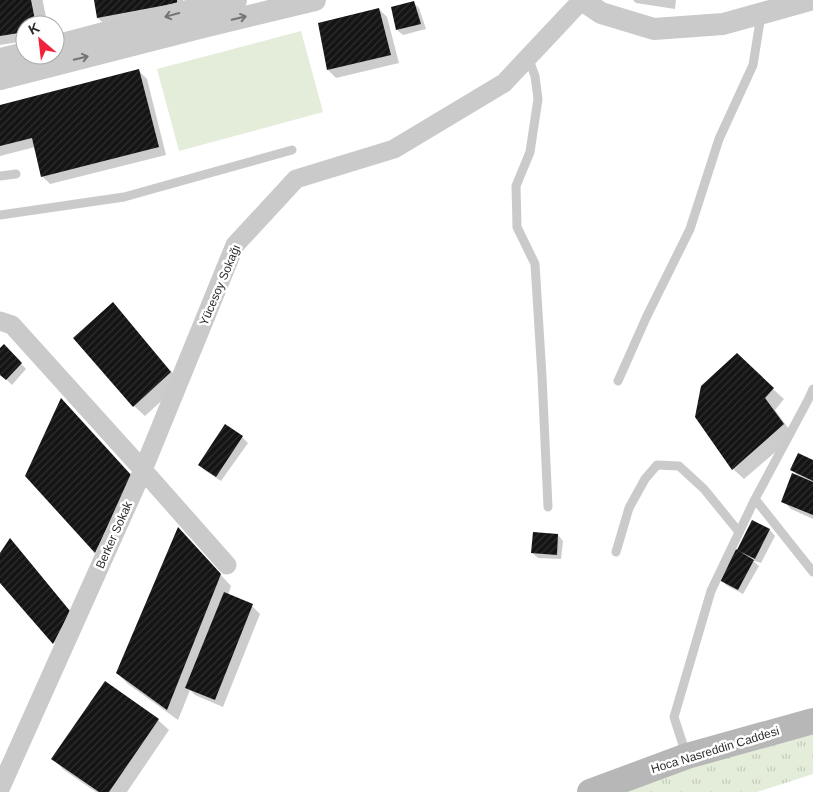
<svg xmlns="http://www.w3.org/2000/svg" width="813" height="792" viewBox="0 0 813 792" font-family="Helvetica,sans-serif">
<defs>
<pattern id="grass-tufts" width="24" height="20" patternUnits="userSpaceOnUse" patternTransform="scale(1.25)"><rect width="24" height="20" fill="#e4ecda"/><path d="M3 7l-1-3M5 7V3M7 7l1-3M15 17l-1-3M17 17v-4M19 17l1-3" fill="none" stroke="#c4cbbb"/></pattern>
<pattern id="building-hatch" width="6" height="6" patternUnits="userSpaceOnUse" patternTransform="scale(1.25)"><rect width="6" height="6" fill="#141414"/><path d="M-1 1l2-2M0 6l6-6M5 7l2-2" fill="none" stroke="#2e2e2e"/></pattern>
</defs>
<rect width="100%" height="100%" fill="#fff"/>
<path fill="url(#grass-tufts)" d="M813 728V774L757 792H610Z"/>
<path fill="#e4ecda" d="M301 31 323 112 179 151 157 69Z"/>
<path fill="#0003" d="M0 0H37L42 25H25V41L0 45Z
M95 0H183L185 11 106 26 98 18Z
M633 0H676L675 9 636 3Z
M413 2 419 8 426 29 403 35 397 30 392 8Z
M379 9 387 17 399 63 336 78 328 70Z
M139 71 147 79 166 155 50 184 42 176 35 147 0 156V106Z
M123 315 181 383 145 416 134 406Z
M4 346 26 369 12 385 0 373V350Z
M773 389 784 399 775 410 794 436 744 479 733 469 696 417Z
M225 426 242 437 248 443 221 481 204 470 199 464Z
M813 461V519L791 509 783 501 799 477 792 470Z
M753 522 770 530 775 536 761 563 752 560 759 566 743 594 726 585 721 579Z
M558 535 563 541 561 559 538 558 532 553Z
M188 539 231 586 228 595 252 606 260 614 223 707 195 695 190 690 178 720 128 684 117 673Z
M18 548 77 620 61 650 0 581V555Z
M158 720 169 730 127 792H96L64 770 53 759Z"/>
<path fill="url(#building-hatch)" d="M0 0H31L36 25H25V32L0 36Z
M94 0H177V3L97 18Z
M414 1 421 24 396 30 391 7Z
M379 8 391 55 327 70 318 23Z
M139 69 159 147 41 177 32 138 0 146V105Z
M113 302 171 372 133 407 73 338Z
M4 344 22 363 6 380 0 375V348Z
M737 353 774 388 765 398 784 424 732 470 695 417 701 386Z
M61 398 132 476 95 553 25 476Z
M225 424 243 436 216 477 198 465Z
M798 453 813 460V481L790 470Z
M792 473 813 482V515L781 502Z
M752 520 770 529 755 559 739 551 754 560 738 590 719 580 736 549 737 550Z
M178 527 221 574 167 710 116 673Z
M533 532 558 534 557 555 531 553Z
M10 538 70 611 53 644 0 583V553Z
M224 592 253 604 215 700 185 688Z
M105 681 159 719 109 792H99L51 759Z"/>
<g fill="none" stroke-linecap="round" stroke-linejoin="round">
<path stroke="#cacaca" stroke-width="9" d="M38 0 43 25
M528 57 535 76 538 99 530 152 516 186 517 227 535 264 542 376 548 507
M0 176 16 174
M0 215 124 197 292 150
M618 381 646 318 690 229 719 139 753 65 761 15
M755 499 813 572
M616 552 629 508 645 479 657 465 679 466 704 489 739 532
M686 754 674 717 711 591 755 499 808 400 813 389"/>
<path stroke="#cacaca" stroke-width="19" d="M0 321 12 325 143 470 0 789
M227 565 143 470 235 245 296 179 394 149 504 83 582 0"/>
<path stroke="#cacaca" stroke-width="22" d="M582 0 601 13 654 29 723 24 810 0
M55 46 195 9 236 0
M0 59 25 53
M0 79 199 28 315 0"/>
<path stroke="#b7b7b7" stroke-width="26" d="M590 792 687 756 813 721"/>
</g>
<defs><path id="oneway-shaft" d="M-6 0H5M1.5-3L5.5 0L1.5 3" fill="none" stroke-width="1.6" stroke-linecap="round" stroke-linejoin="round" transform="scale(1.25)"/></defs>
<g stroke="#747474">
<use href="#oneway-shaft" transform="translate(172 15) rotate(165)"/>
<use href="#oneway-shaft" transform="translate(239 18) rotate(-13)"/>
<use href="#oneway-shaft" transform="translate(81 58) rotate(-14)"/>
</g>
<g text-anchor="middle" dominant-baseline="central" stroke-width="5" stroke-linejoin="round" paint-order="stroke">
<g font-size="12" fill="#2d2d2d" stroke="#fff">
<text transform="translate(220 285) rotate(-67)">Yücesoy Sokağı</text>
<text transform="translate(114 535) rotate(-66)">Berker Sokak</text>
<text transform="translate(715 750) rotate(-17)">Hoca Nasreddin Caddesi</text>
</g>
</g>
<g transform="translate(40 40) rotate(332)"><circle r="24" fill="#ffffff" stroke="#ababab"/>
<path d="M0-4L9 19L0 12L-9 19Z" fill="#f2223a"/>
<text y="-8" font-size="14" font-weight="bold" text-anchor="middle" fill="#2d2d2d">K</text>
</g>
</svg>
